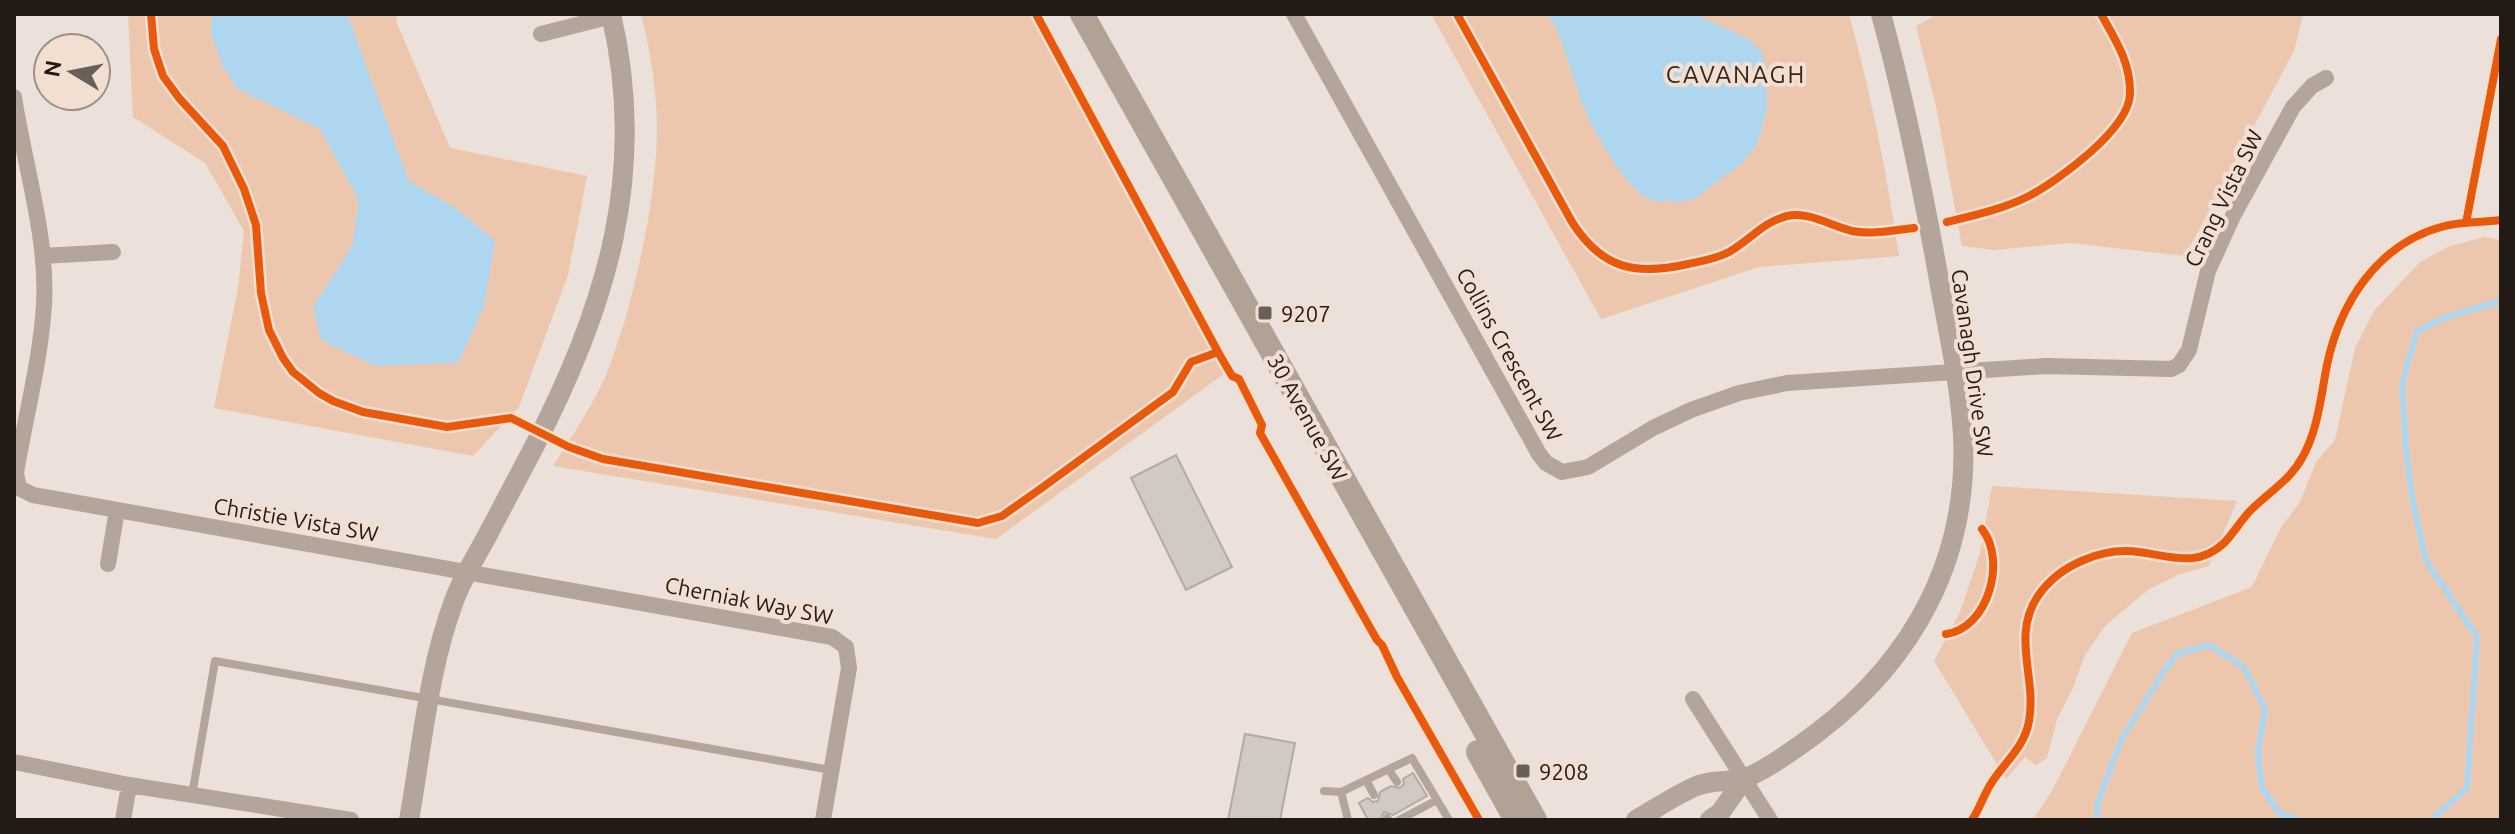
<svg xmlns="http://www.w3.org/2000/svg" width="2515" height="834" viewBox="0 0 2515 834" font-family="Ubuntu,sans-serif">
<rect width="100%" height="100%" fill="#ebe0da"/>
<path fill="#ecc7ad" d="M128 14H398L396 21 450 148 587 176 568 275 519 407 473 456 214 408 238 288 244 231 205 163 133 117Z
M641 14H1032L1081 100 1116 176 1224 374 996 539 553 466C572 436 592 407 606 375 633 308 658 196 657 123 656 88 650 48 641 14Z
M1431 14H1849C1871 94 1887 174 1899 256L1759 267 1601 319Z
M1938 14H2303L2294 51 2185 256 2071 243 1994 250 1962 246 1936 106 1916 26Z
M2484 237 2501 240V820H2033L2052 791 2132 633 2252 587 2280 529 2300 502 2316 462 2335 440 2355 348 2374 311 2420 262 2450 246Z
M1992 486 2237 501 2209 566 2180 574 2149 589 2106 625 2085 655 2073 688 2057 719 2047 758 2036 765 2025 757 2006 779 1934 661 1960 612 1980 553Z"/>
<path fill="#aed7ef" d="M212 14H347L409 181 454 207 495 241 484 307 458 363 375 366 321 340 313 307 352 246 359 201 320 129 236 88 222 64 211 34Z
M1549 14H1695L1748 39 1762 52 1766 66 1767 109 1757 144 1741 164 1696 198 1678 203 1669 200C1639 215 1599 140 1588 118 1573 84 1567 47 1549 14Z"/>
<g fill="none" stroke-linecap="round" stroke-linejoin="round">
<path stroke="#aed7ef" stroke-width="6" d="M2096 820 2098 802 2121 740 2164 671 2177 654 2209 645 2244 667 2265 709 2258 753 2262 788 2280 814 2301 820
M2431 820 2467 788 2477 637 2426 561 2413 503 2406 451 2402 384 2417 331 2446 317 2501 301"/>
</g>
<path fill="#d2c9c4" stroke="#b2aaa5" stroke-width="2" d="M1176 455 1232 567 1186 590 1131 478Z
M1245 734 1295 743 1280 820H1228Z
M1413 773 1427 796 1393 815 1384 812 1380 820H1368L1359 803 1368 798 1373 802 1378 801 1380 792 1391 786 1400 788 1404 784 1403 779Z"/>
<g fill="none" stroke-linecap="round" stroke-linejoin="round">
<path stroke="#b4a499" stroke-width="8" d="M1389 770 1397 782
M1366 780 1374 795
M1324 791 1341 792
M192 795 215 661 831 770
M1387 818 1389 820
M1348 820 1341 792 1412 758 1449 820
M1399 820 1437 800"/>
<path stroke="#b4a499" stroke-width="16" d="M1294 14 1539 454 1546 463 1562 472 1588 467 1653 428 1691 410 1739 393 1787 383 2046 366 2171 369 2179 365 2189 350 2208 271 2233 216 2293 107 2312 86 2326 78
M541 34 612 16
M14 97C24 163 48 238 44 304 41 359 25 418 16 473L19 488 33 495 832 637 846 647 849 668 823 820
M43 256 113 252
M108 564 117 510
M1693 699 1770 820
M14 762 129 785 351 820
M123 820 129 785"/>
<path stroke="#b4a499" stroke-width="20" d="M409 820C422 748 428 670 454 601 462 578 476 557 487 536 503 506 519 475 535 445 607 306 648 171 611 14
M1636 820C1655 809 1674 796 1694 787 1709 780 1725 782 1741 779 1760 775 1802 744 1818 732 1914 659 1969 558 1963 435 1960 383 1948 331 1939 280 1923 191 1905 101 1881 14
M1710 820 1720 813 1744 779"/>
<path stroke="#b2a195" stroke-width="24" d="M1082 14 1535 820
M1478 752 1516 820"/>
<g stroke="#f3dfd2" stroke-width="13">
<path id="cycleway" d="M151 14 154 49 163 76 179 98 223 146 244 189 256 225 261 293 269 330 283 358 293 372 319 393 333 401 363 412 447 427 511 418 569 447 603 459 978 523 1002 516 1043 487 1173 392 1191 362 1218 352
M1036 14 1218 352 1232 376 1239 379 1262 425 1260 433 1377 640 1382 645 1397 677 1479 820
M1457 14 1572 222C1602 269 1635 276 1688 264 1702 261 1716 259 1729 252 1749 241 1763 222 1787 216 1809 211 1831 226 1852 231 1872 235 1894 230 1914 228
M1947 222C1976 215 2003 209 2029 196 2059 180 2129 129 2130 94 2131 63 2115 39 2101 14
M2466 223 2501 39
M1946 634C1988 629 2007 560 1982 529
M1972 820C1980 808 1984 794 1992 782 2005 762 2025 746 2029 721 2037 678 2011 636 2038 596 2059 565 2102 547 2139 552 2170 556 2198 568 2224 543 2234 533 2241 520 2251 510 2269 492 2290 480 2302 458 2318 431 2321 395 2327 365 2340 303 2377 245 2441 227 2460 221 2481 223 2501 220"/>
</g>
<use href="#cycleway" stroke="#e8590c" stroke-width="8"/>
</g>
<g fill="#685f5a" stroke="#f3dfd2" stroke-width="3">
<rect x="1257" y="305" width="16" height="16" rx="4"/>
<rect x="1515" y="763" width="16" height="16" rx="4"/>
</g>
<g text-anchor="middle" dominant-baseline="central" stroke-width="8" stroke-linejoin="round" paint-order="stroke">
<g font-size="22" fill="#211a15" stroke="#f3dfd2">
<text transform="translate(2223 198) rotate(-64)">Crang Vista SW</text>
<text transform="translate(1510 354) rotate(61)">Collins Crescent SW</text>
<text transform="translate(1973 363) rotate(82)">Cavanagh Drive SW</text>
<text transform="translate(1308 417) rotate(61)">30 Avenue SW</text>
<text transform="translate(296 519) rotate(10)">Christie Vista SW</text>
<text transform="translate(749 600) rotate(11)">Cherniak Way SW</text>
</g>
<g font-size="22" fill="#211a15" stroke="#f3dfd2" text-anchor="start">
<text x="1281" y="313">9207</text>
<text x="1539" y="771">9208</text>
</g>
<g font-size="24" letter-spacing="2" fill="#34261b" stroke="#f3dfd2">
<text x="1736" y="74">CAVANAGH</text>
</g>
</g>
<rect width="2515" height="834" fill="none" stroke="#211a15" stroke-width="32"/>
<g transform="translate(72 72) rotate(280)"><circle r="38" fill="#f3dfd2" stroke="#9f9086" stroke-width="2"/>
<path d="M0-6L14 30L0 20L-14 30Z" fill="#685f5a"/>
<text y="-12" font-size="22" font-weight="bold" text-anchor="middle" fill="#211a15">N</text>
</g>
</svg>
